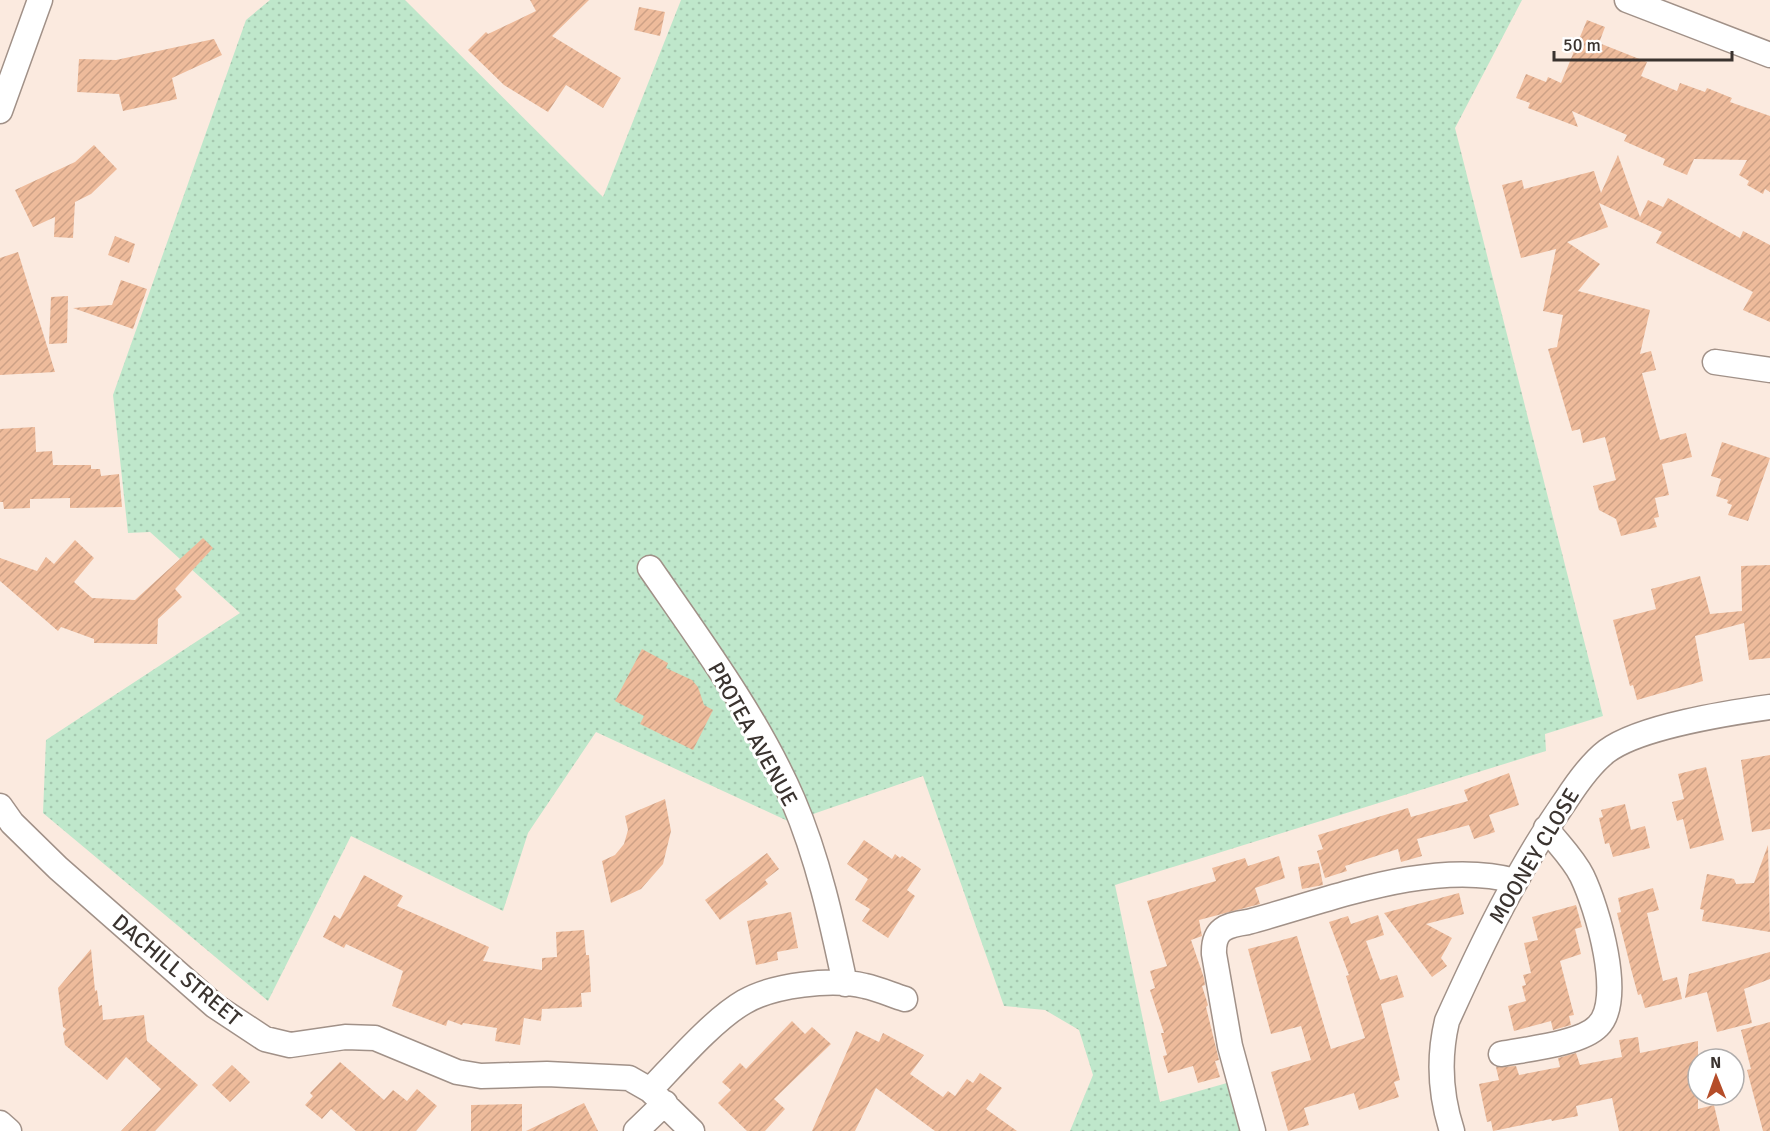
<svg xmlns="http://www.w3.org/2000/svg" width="1770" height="1131" viewBox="0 0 1770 1131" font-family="Signika,sans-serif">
<defs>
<pattern id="grass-dots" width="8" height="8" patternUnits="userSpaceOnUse" patternTransform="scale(1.5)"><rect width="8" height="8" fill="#bfe7cb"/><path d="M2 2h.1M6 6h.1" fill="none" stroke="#a5c7af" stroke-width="1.8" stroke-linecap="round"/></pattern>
<pattern id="building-hatch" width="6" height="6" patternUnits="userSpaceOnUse" patternTransform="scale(1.5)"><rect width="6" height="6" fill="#eebb9b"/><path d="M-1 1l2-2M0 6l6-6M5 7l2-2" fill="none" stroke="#cda186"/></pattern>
</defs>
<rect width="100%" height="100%" fill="#fbeadf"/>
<path fill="url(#grass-dots)" d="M270 0H405L603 197 681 0H1522L1455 128 1603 716 1545 734 1546 751 1115 885 1160 1102 1227 1083 1240 1131H1070L1093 1075 1079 1030 1045 1010 1004 1006 923 776 790 822 596 732 528 833 503 911 351 836 268 1001 43 813 46 740 240 613 150 532 128 533 113 395 246 20Z"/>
<path fill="url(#building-hatch)" d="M530 0H589L552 36 621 78 603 108 566 85 548 112 504 85 468 50 486 32 488 34 536 11Z
M639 7 665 12 660 36 634 30Z
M1587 20 1605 27 1599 43 1647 62 1641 76 1677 91 1680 83 1705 92 1707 88 1732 98 1730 102 1770 116V192L1765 189 1763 194 1747 185 1749 181 1739 175 1747 160 1694 159 1687 175 1663 165 1665 159 1624 141 1627 135 1572 111 1578 127 1528 108 1530 103 1516 98 1526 74 1546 82 1548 77 1561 83Z
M214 39 222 55 172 78 177 99 123 111 119 94 77 92 79 59 116 60Z
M94 145 117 169 91 194 75 202 73 238 54 237 55 217 33 227 15 190 75 162Z
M1618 155 1640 217 1648 200 1663 207 1668 198 1740 238 1743 231 1770 245V322L1743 310 1753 292 1656 243 1662 232 1599 203 1608 227 1567 242 1600 264 1578 291 1650 310 1640 354 1651 351 1656 370 1642 373 1660 440 1686 433 1692 457 1662 464 1669 495 1655 498 1659 517 1654 518 1657 527 1621 536 1616 519 1599 510 1593 486 1616 480 1605 437 1583 443 1580 429 1572 431 1548 349 1557 347 1563 315 1543 311 1556 249 1521 258 1502 185 1522 180 1524 189 1594 171 1601 193Z
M115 236 135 244 129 263 108 255Z
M18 252 55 372 0 375V258Z
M121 280 147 289 133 329 73 308 112 305Z
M68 296 67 343 49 344 51 297Z
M35 427 36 452 52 451 53 465H91V469H100L101 476 119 474 122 507 70 508V498L30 499V508L4 509 3 502H0V429Z
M1722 442 1770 458 1748 521 1728 515 1732 505 1727 503 1728 500 1716 496 1721 479 1711 476Z
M203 538 213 548 175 589 182 597 158 619 157 644 94 643V639L61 627 58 631 0 581V558L37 571 46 557 54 564 75 540 94 558 74 582 92 598 135 600Z
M1770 565V658L1749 660 1744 623 1695 636 1703 681 1637 700 1633 685 1630 686 1613 620 1656 609 1651 589 1700 576 1710 614 1742 611 1741 566Z
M642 649 668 663 666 668 692 680 698 687 704 705 713 710 693 750 640 724 644 716 615 701Z
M1770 755V829L1752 832 1741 760Z
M1706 767 1724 840 1690 849 1683 819 1677 821 1672 802 1684 799 1678 774Z
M1509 773 1519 805 1489 815 1495 832 1474 839 1469 825 1417 839 1422 856 1401 862 1398 849 1345 866 1347 871 1325 878 1317 851 1323 849 1318 835 1408 808 1411 817 1468 801 1464 790Z
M665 799 671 831 663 864 641 889 611 903 602 861 615 855 624 844 628 830 625 816Z
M1625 804 1631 830 1645 826 1650 848 1613 857 1609 843 1605 844 1599 818 1603 817 1601 810Z
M864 840 892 859 895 854 900 858 902 856 921 869 907 890 915 896 888 938 862 921 870 909 855 900 868 879 847 864Z
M1768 845 1770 932 1702 921 1704 910 1700 909 1707 874 1734 879 1736 884 1754 883Z
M767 853 779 869 765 880 768 884 720 920 705 900Z
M1279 856 1285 878 1255 888 1260 904 1199 920 1202 936 1191 940 1204 978 1205 985 1202 986 1208 1005 1206 1007 1219 1060 1215 1061 1220 1077 1198 1083 1193 1066 1168 1073 1163 1056 1167 1055 1161 1033H1164L1150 990 1155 988 1150 971 1167 966 1147 901 1216 881 1212 868 1245 858 1248 866Z
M1319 863 1323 885 1302 889 1298 867Z
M364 875 403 896 397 906 489 947 483 961 542 970V958L557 957 556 932 584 930 586 955H589L591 992 581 993 582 1007 542 1009 541 1021 524 1018 520 1045 495 1041 497 1028 463 1023 462 1025 448 1020 446 1026 392 1006 403 971 346 944 344 948 323 937 334 915 340 919Z
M1653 888 1659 910 1647 913 1663 981 1677 977 1682 999 1645 1008 1641 994 1638 995 1631 969 1617 913 1621 912 1618 898Z
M1459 893 1464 914 1426 924 1452 938 1441 958 1447 966 1432 977 1384 913Z
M1576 905 1582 927 1575 929 1581 954 1560 961 1574 1015 1569 1016 1571 1025 1553 1030 1551 1021 1514 1031 1508 1006 1526 1001 1522 986 1526 985 1523 975 1531 973 1524 943 1538 940 1532 917Z
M791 912 798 948 777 952 778 960 756 965 747 921Z
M1378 915 1384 935 1366 941 1380 980 1397 975 1404 997 1381 1004 1400 1080 1394 1082 1399 1097 1359 1110 1354 1093 1304 1108 1309 1125 1288 1131 1271 1072 1311 1060 1301 1026 1271 1034 1248 949 1297 936 1331 1049 1365 1038 1346 976 1349 975 1329 922 1348 916 1351 924Z
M91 949 95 991 97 990 99 1006 102 1005 103 1020 144 1015 147 1041 198 1085 155 1131H121L161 1089 126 1057 107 1080 65 1045 63 1033 66 1029 63 1027 58 988Z
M1770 952V979L1744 989 1752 1023 1717 1032 1707 992 1685 998 1689 974Z
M792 1021 805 1034 812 1027 831 1044 774 1099 785 1109 765 1131H747L718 1103 731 1090 722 1082 740 1063 746 1069Z
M1770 1022V1131H1763L1747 1070 1751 1069 1741 1030Z
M856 1031 879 1042 883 1033 924 1055 910 1074 943 1097 948 1091 955 1096 967 1079 973 1083 980 1073 1002 1088 986 1109 1017 1131H935L876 1088 855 1131H812Z
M1638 1037 1640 1053 1698 1041V1109L1714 1105 1720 1131H1619L1612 1098 1576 1106 1578 1116 1552 1121 1551 1119 1493 1131 1491 1121 1487 1122 1479 1084 1499 1080 1496 1067 1516 1066 1519 1075 1560 1067 1558 1058 1576 1053 1580 1065 1622 1057 1619 1040Z
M340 1062 384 1100 393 1090 407 1101 417 1089 437 1106 416 1131H356L331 1109 322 1119 305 1105 313 1096 310 1093Z
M232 1065 250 1082 230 1102 212 1085Z
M584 1103 598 1131H526Z
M522 1104V1131H471V1105Z"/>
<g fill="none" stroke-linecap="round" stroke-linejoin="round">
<g stroke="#a19188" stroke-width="27">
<path id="minor" d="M1627 0 1770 55
M0 111 40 0
M1715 362 1770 370
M650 568C701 642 757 717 793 800 818 858 832 922 845 984
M0 806 12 823 58 868 215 1006 265 1039 290 1045 345 1037 375 1038 457 1072 481 1076 547 1074 629 1078 650 1090 692 1131
M1501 1054C1526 1049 1581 1044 1598 1026 1625 1000 1597 907 1582 876 1573 858 1558 844 1546 828
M650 1090C676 1063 713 1020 744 1002 773 985 832 978 865 986 879 989 892 995 905 999
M0 1123 9 1131
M636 1131 665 1103
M1253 1131 1230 1046 1214 954C1213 929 1226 925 1248 922 1330 900 1432 858 1516 881
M1452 1131C1440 1094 1438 1059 1447 1021 1481 946 1518 868 1566 800 1577 783 1591 763 1607 751 1641 726 1728 713 1770 707"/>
</g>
<use href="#minor" stroke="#fff" stroke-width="24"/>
</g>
<g text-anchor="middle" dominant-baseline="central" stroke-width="6" stroke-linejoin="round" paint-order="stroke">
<g font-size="22" fill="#3a332f" stroke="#fff">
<text transform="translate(753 734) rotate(61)">PROTEA AVENUE</text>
<text transform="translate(1534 856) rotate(-59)">MOONEY CLOSE</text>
<text transform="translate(177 970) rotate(40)">DACHILL STREET</text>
</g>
</g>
<g transform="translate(1716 1077) rotate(359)"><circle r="28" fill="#ffffff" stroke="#b0adac" stroke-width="1.5"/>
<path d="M0-4.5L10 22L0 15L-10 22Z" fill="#b54d29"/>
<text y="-9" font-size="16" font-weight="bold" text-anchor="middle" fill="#3a332f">N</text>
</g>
<path d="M1554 51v9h178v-9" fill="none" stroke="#3a332f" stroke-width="3"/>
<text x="1563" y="51" font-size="18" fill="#3a332f" stroke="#ffffff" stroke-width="4.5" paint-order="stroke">50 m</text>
</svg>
